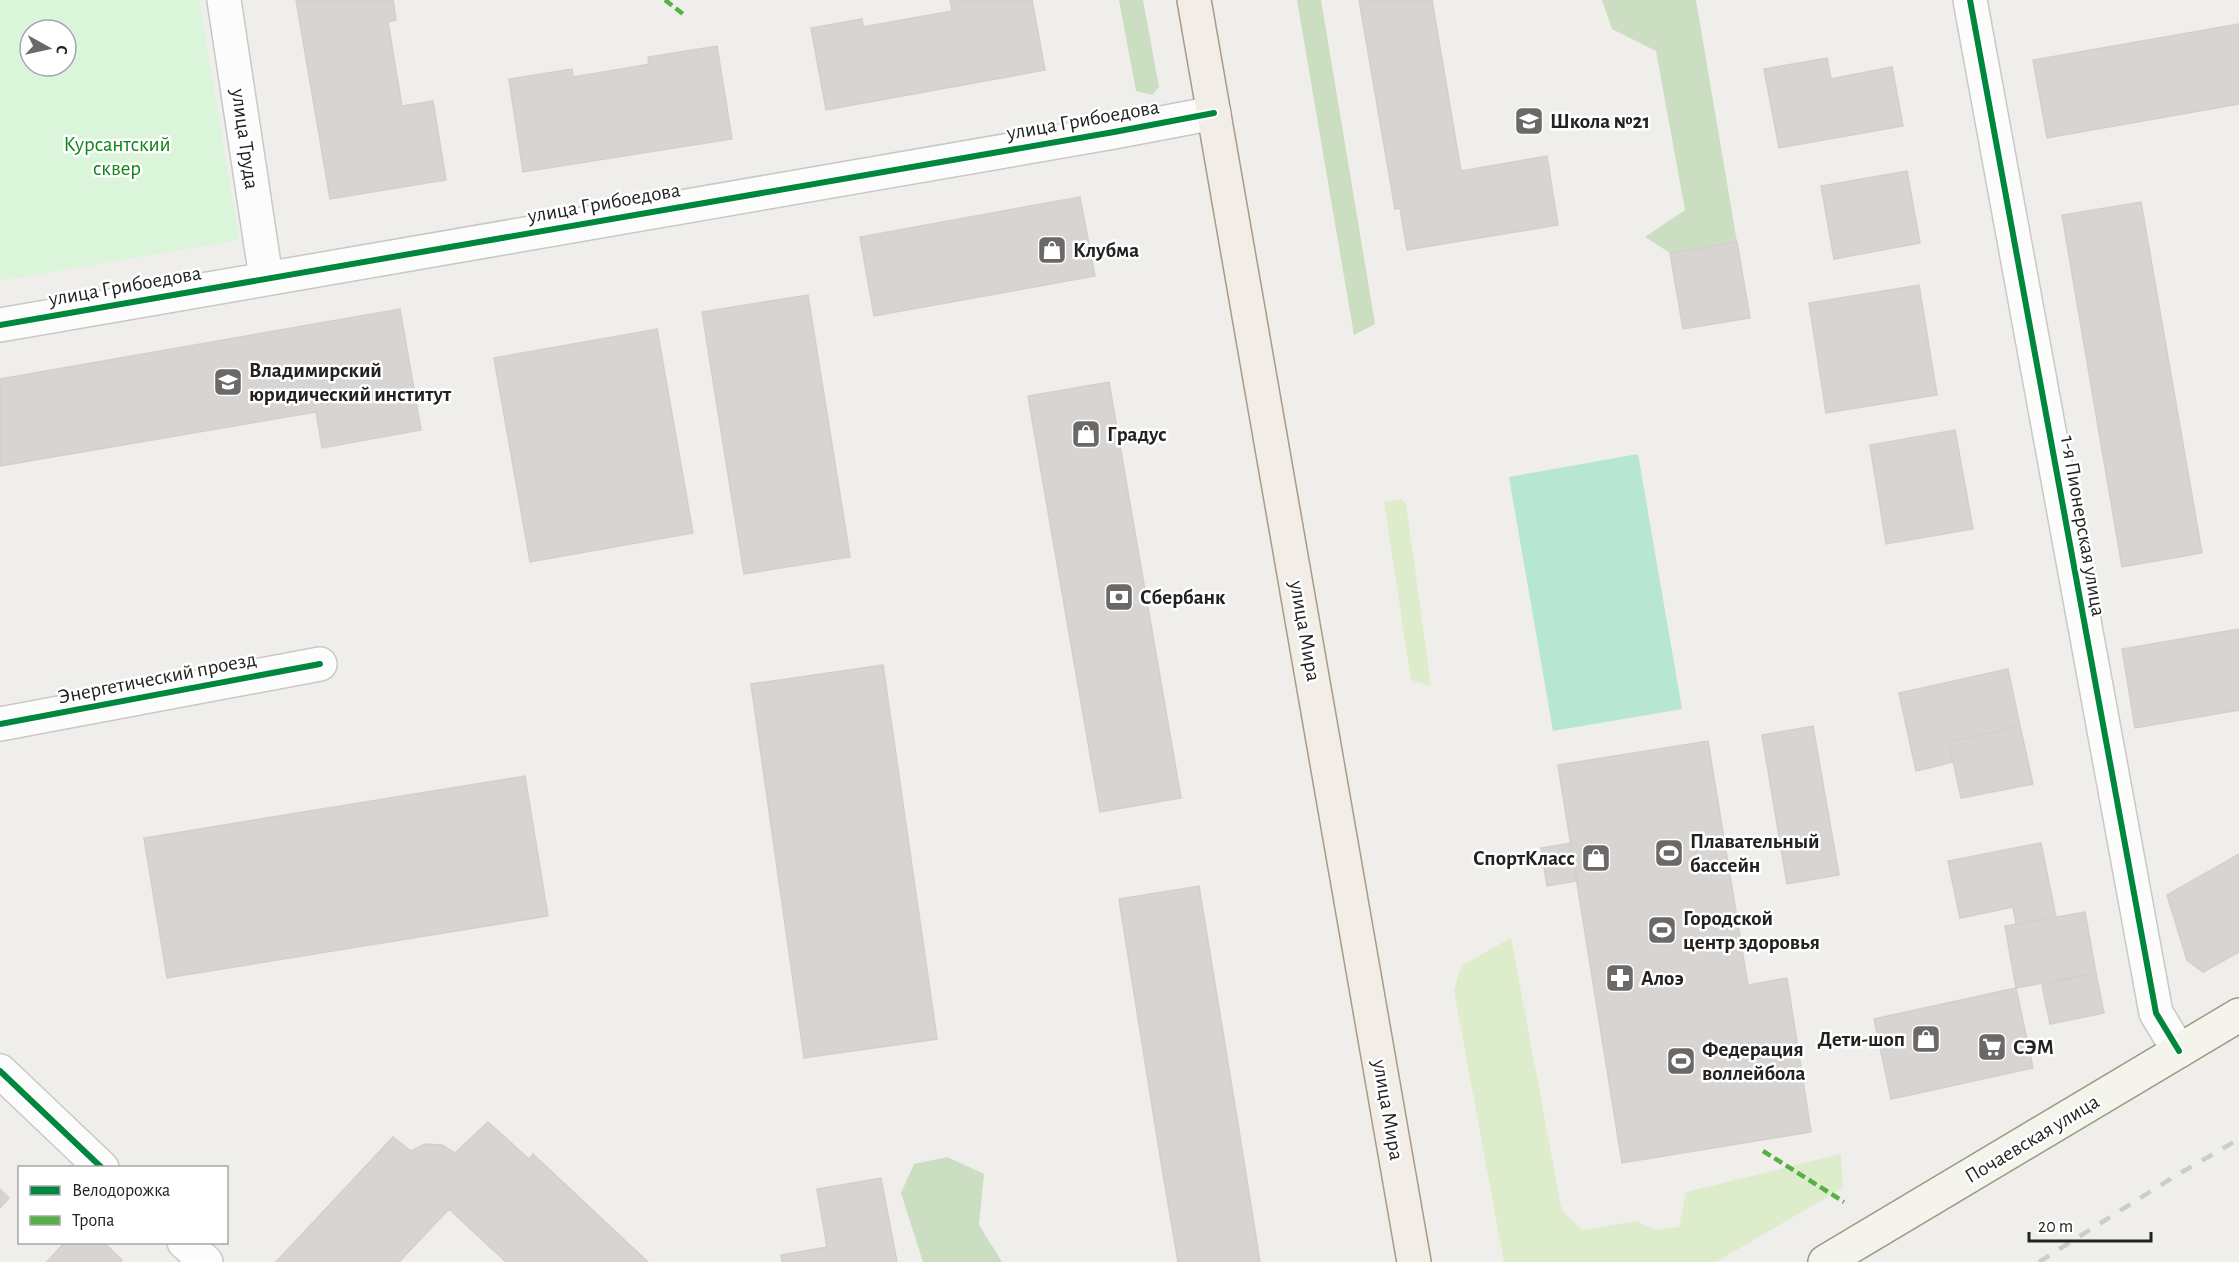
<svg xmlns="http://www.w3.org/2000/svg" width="2239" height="1262" viewBox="0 0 2239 1262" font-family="'Alegreya Sans',sans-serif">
<rect width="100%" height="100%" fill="#f0eeeb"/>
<path fill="#ddeccb" d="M1400 499 1406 504 1431 686 1411 680 1384 502Z
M1511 938 1562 1211 1582 1230 1636 1221 1655 1230 1679 1227 1686 1192 1841 1154 1843 1188 1716 1262H1504L1454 991 1461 966Z"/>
<path fill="#cbdec1" d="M1119 0H1143L1159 87 1152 95 1136 91Z
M1297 0H1321L1375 324 1354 335Z
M1602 0H1696L1737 242 1670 253 1645 237 1685 210 1656 51 1612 29Z
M947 1157 984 1174 979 1225 1002 1262H923L901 1193 914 1164Z"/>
<path fill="#daf5da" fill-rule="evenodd" d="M0 0H199L239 240 0 281ZM30 30H66V66H30Z"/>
<path fill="#b7e6d2" d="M1638 454 1682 709 1553 731 1509 477Z"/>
<path fill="#d7d4d2" stroke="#d3d0cc" stroke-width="1.5" d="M296 0H393L396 20 388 22 402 106 433 101 446 180 330 199Z
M950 0H1032L1045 70 826 110 811 28 862 19 863 27 952 11Z
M1359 0H1432L1461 171 1547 156 1558 225 1407 250 1400 208 1395 209Z
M2239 24V104L2047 138 2033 60Z
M717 46 732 139 523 172 509 79 572 69 573 77 639 66 649 64 648 57Z
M1827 58 1831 79 1892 67 1903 126 1779 148 1764 69Z
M1907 171 1920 243 1834 259 1821 186Z
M1080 197 1095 276 874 316 860 237Z
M2141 202 2202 553 2122 567 2062 215Z
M1737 242 1750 318 1683 329 1670 253Z
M1919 285 1937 395 1826 413 1809 303Z
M808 295 850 557 744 574 702 312Z
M400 309 421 430 322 448 316 412 0 466V379Z
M657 329 693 533 530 562 494 358Z
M1109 382 1181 798 1100 812 1028 396Z
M1955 430 1973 529 1886 544 1870 445Z
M2239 629V710L2135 728 2122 649Z
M883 665 937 1039 804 1058 751 684Z
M2008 669 2020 726 1949 742 1953 762 1916 771 1899 693Z
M1813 726 1839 875 1787 884 1762 735Z
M2020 726 2033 784 1961 798 1949 742Z
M1708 741 1748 985 1787 978 1811 1132 1622 1163 1558 765Z
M525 776 548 916 167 978 144 838Z
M1570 843 1577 881 1547 886 1541 848Z
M2041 843 2056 917 2016 924 2013 907 1960 918 1948 861Z
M2239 854V952L2203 972 2187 960 2167 895Z
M1199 886 1239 1130 1260 1262H1178L1161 1162 1119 899Z
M2085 912 2096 973 2016 988 2005 926Z
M2096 973 2104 1013 2050 1024 2042 985Z
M2016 988 2033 1068 1891 1099 1874 1019Z
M488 1122 529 1159 533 1154 648 1262H506L449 1209 399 1262H276L393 1137 411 1151 425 1144 442 1145 455 1153Z
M881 1178 897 1262H782L781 1255 827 1247 817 1189Z
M0 1189 9 1198 0 1208Z
M65 1242H103L122 1260 120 1262H47Z"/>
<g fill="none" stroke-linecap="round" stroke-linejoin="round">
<g stroke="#c9c8c7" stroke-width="36">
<path id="street" d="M224 0 266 278
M1970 0 2156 1013 2179 1051
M0 325 1114 132 1214 113
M0 724 320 664
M0 1071 102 1168
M184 1242 206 1262"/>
</g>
<g stroke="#999a82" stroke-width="36">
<path id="secondary" d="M1825 1262 2239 1015"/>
</g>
<g stroke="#a79c86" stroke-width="36">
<path id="primary" d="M1194 0 1414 1262"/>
</g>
<use href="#street" stroke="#fdfcfc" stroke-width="33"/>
<use href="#secondary" stroke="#f4f4ed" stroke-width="33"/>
<use href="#primary" stroke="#f3ede7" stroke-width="33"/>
<path stroke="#ccc" stroke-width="4.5" stroke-dasharray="12 12" stroke-linecap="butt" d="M2039 1262 2175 1176 2239 1139"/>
<path stroke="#55b145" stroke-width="4.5" stroke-dasharray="9 4.5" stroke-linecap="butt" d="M665 0 683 14
M1763 1151 1844 1202"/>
<g stroke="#fff" stroke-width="10">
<path id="cycleway" d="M1970 0 2156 1013 2179 1051
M0 325 1114 132 1214 113
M0 724 320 664
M0 1071 102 1168"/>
</g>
<use href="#cycleway" stroke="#00873e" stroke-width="6"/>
</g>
<defs>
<g id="school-square" transform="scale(1.5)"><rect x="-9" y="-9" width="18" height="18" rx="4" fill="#6a6968" stroke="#fff"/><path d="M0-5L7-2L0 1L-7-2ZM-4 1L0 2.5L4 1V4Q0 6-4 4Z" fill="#fff"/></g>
<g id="shop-square" transform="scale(1.5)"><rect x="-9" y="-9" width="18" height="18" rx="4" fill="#6a6968" stroke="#fff"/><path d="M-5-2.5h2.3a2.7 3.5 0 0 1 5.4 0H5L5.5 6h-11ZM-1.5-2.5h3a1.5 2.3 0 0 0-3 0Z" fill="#fff"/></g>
<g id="university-square" transform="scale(1.5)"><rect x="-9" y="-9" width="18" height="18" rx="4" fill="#6a6968" stroke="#fff"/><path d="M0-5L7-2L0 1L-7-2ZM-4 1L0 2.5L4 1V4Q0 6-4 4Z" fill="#fff"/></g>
<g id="bank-square" transform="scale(1.5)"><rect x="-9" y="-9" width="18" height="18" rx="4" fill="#6a6968" stroke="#fff"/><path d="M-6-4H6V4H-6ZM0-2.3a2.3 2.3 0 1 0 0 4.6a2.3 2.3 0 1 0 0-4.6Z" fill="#fff"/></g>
<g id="stadium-square" transform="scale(1.5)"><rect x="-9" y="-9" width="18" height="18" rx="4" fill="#6a6968" stroke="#fff"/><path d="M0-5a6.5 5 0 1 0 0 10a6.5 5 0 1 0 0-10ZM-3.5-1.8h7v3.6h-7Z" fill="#fff"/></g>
<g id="pharmacy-square" transform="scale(1.5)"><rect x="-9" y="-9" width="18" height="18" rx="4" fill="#6a6968" stroke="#fff"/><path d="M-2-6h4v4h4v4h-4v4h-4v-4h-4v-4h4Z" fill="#fff"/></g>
<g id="supermarket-square" transform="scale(1.5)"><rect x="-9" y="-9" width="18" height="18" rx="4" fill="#6a6968" stroke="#fff"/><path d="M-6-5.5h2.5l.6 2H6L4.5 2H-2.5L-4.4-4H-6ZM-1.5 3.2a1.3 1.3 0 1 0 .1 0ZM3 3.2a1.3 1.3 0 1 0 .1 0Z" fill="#fff"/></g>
</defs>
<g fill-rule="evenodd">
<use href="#school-square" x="1529" y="121"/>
<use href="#shop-square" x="1052" y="250"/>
<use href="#university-square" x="228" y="382"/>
<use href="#shop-square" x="1086" y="434"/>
<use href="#bank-square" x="1119" y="597"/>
<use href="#stadium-square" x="1669" y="853"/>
<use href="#shop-square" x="1596" y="858"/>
<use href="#stadium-square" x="1662" y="930"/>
<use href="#pharmacy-square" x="1620" y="978"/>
<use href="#shop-square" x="1926" y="1039"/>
<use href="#supermarket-square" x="1992" y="1047"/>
<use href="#stadium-square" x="1681" y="1061"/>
</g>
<g text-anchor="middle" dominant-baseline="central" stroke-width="5" stroke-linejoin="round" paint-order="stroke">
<g font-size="21" fill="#222" stroke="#fff">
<text transform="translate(1083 120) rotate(-10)">улица Грибоедова</text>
<text transform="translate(245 139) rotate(82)">улица Труда</text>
<text transform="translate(604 203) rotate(-10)">улица Грибоедова</text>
<text transform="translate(125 286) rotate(-10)">улица Грибоедова</text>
<text transform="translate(2083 526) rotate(80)">1-я Пионерская улица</text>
<text transform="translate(1305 631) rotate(80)">улица Мира</text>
<text transform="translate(157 678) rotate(-11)">Энергетический проезд</text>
<text transform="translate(1388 1110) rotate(80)">улица Мира</text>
<text transform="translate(2032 1139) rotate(-31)">Почаевская улица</text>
</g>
<g font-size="21" font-weight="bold" fill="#222" stroke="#fff" text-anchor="start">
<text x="1550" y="121">Школа №21</text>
<text x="1073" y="250">Клубма</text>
<text x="249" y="370">Владимирский<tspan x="249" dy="24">юридический институт</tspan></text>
<text x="1107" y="434">Градус</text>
<text x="1140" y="597">Сбербанк</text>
<text x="1690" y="841">Плавательный<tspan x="1690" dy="24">бассейн</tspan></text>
<text x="1575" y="858" text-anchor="end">СпортКласс</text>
<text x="1683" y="918">Городской<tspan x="1683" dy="24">центр здоровья</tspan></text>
<text x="1641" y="978">Алоэ</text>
<text x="1905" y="1039" text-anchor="end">Дети-шоп</text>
<text x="2013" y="1047">СЭМ</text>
<text x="1702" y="1049">Федерация<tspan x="1702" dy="24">воллейбола</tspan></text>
</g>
<g font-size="21" fill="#0c8416" stroke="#fff">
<text x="117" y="144">Курсантский<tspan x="117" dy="24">сквер</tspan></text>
</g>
</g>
<rect x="18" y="1166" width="210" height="78" fill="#ffffff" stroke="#a7a7a7" stroke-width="1.5"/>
<rect x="30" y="1186" width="30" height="9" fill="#00873e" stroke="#a7a7a7" stroke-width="1.5"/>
<text x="72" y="1196" font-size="18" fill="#222222">Велодорожка</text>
<rect x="30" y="1216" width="30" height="9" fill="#55b145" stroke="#a7a7a7" stroke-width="1.5"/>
<text x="72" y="1226" font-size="18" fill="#222222">Тропа</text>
<g transform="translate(48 48) rotate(98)"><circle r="28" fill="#ffffff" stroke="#a7a7a7" stroke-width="1.5"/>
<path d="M0-4.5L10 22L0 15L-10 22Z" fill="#6a6968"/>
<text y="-9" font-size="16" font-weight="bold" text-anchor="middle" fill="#222222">С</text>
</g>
<path d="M2029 1232v9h122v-9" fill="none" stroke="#222222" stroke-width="3"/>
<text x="2038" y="1232" font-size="18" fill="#222222" stroke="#ffffff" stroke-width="4.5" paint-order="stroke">20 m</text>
</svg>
